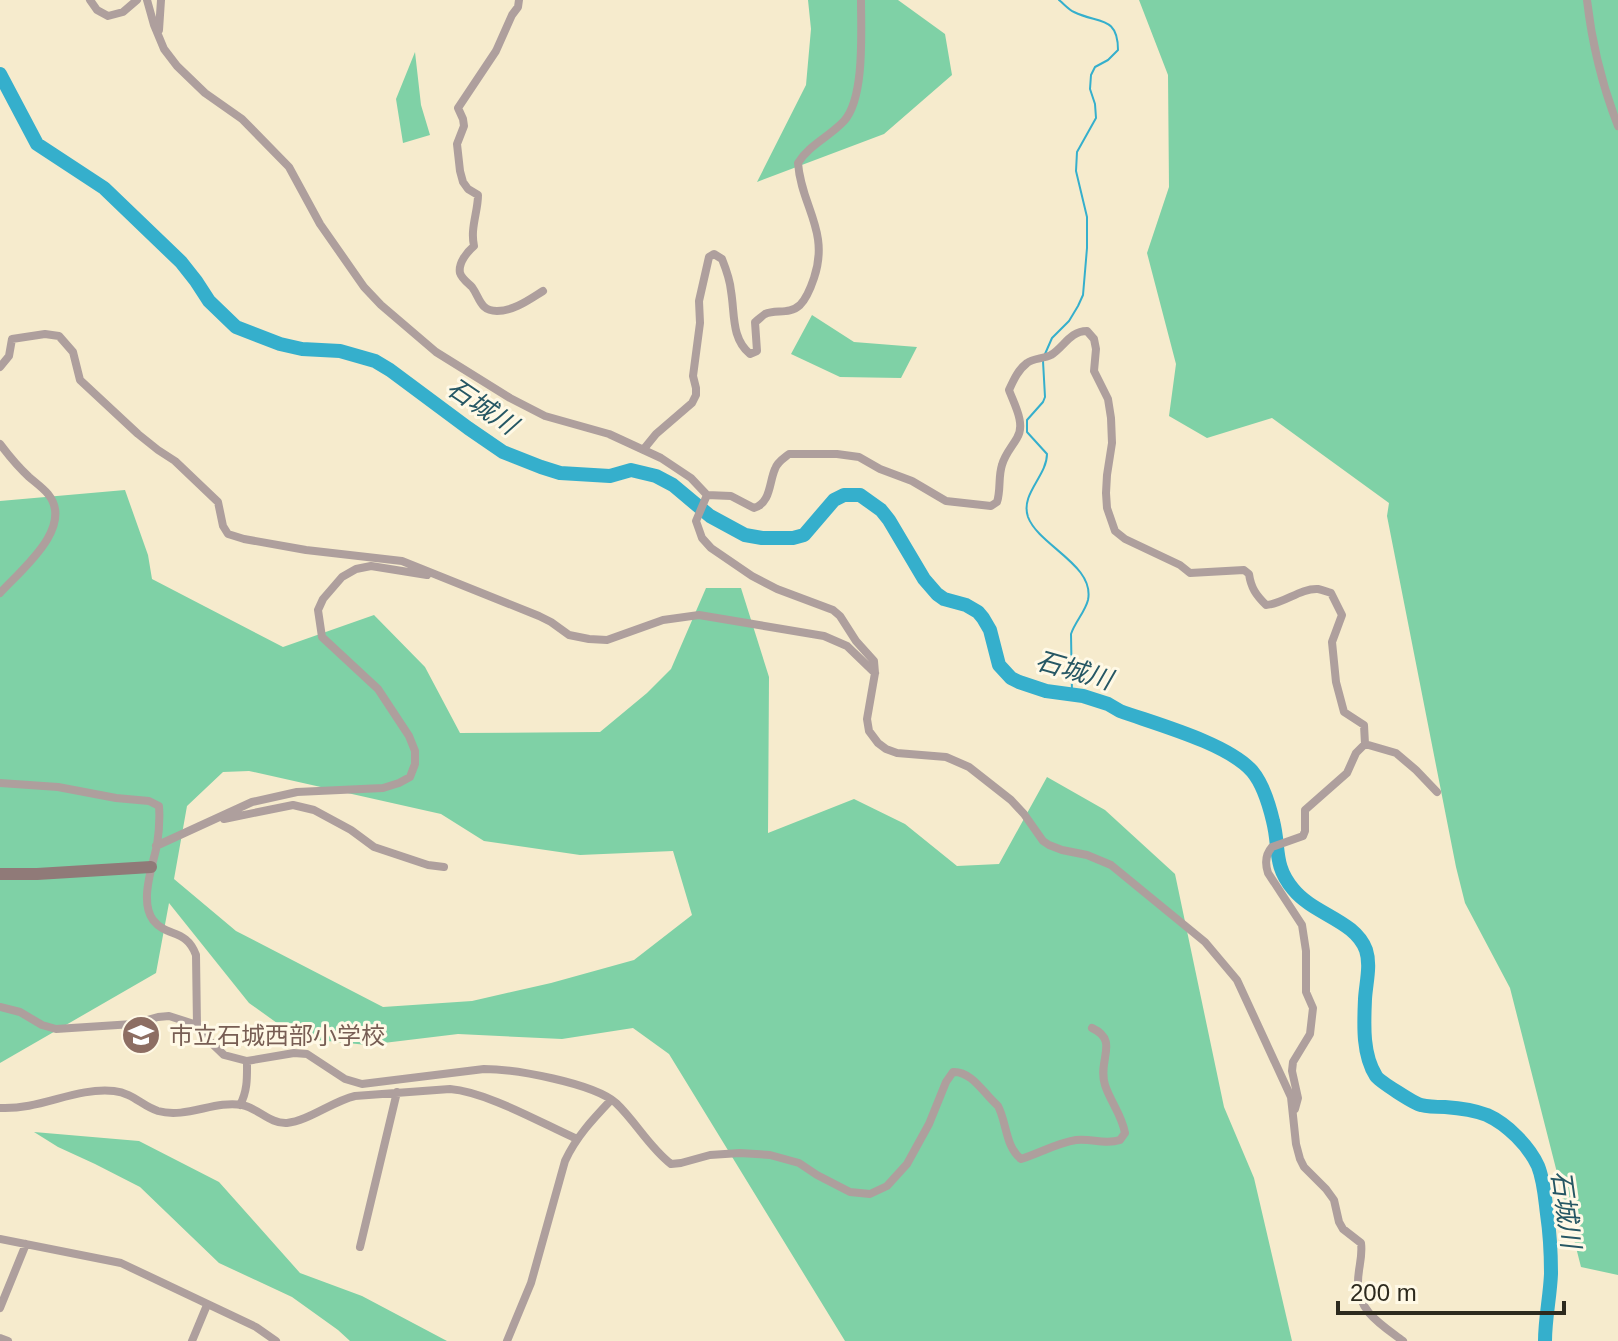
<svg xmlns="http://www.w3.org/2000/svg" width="1618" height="1341" viewBox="0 0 1618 1341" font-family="Arial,'Noto Sans JP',sans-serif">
<rect width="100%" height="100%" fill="#f6ebcd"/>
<path fill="#7fd1a6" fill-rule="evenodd" d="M808 0H898L945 34 952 75 884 134 757 182 806 85 811 29Z
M1139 0H1618V1275L1581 1267 1510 988 1465 903 1456 867 1387 516 1389 503 1272 418 1207 438 1169 416 1176 364 1147 253 1169 187 1168 75Z
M415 52 421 105 430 135 403 143 396 99Z
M812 315 854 342 917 347 901 378 840 377 791 354Z
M125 490 148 555 152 579 283 647 374 615 425 667 460 733 600 732 647 693 671 669 706 588H741L769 677 768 833 854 799 905 824 957 866 999 864 1047 777 1105 810 1175 874 1224 1107 1254 1178 1292 1341H845L669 1054 633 1028 562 1039 458 1034 367 1045 298 1038 249 1003 169 903 156 973 0 1063V501ZM249 771 441 814 484 841 580 855 673 851 692 915 634 960 551 983 472 1001 383 1007 236 931 174 879 187 806 223 772Z
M34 1132 139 1141 219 1182 300 1273 362 1296 447 1341H350L338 1330 292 1297 219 1263 140 1187 95 1164 58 1147Z"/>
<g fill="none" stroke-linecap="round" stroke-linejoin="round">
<path stroke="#35afcc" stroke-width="2" d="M1045 354 1052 338 1069 321 1078 306 1083 295 1087 248V217L1076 171 1077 152 1096 118 1095 104 1090 89 1091 75 1095 67 1108 60 1118 50C1118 15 1098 24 1074 12 1069 10 1064 4 1059 0
M1043 361 1045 397 1043 402 1027 420V432L1047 454C1047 476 1020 494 1028 517 1039 546 1095 565 1088 600 1085 612 1075 622 1071 634L1072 694"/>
<path stroke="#35afcc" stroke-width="14" d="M0 74 37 144 104 188 181 262 196 281 209 301 236 327 280 344 302 349 340 351 375 361 390 370 468 428 503 452 541 467 560 473 610 476 631 470 656 476 673 485 710 516 745 535 762 538H793L804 535 834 500 844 495H860L881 510 889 520 924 579 937 594 944 599 966 605 978 612 983 618 990 630 999 665 1011 678 1019 682 1046 691 1083 696 1108 704 1120 711C1156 724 1227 743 1252 771 1263 784 1269 804 1273 821 1280 848 1273 865 1293 889 1314 915 1355 920 1366 950 1371 965 1366 983 1365 999 1364 1023 1362 1054 1376 1076 1379 1081 1415 1104 1421 1105 1429 1107 1438 1107 1445 1107 1459 1108 1474 1110 1487 1115 1507 1124 1529 1146 1538 1166 1544 1181 1545 1198 1547 1214 1550 1234 1551 1254 1551 1274 1550 1297 1545 1319 1545 1341"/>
<path stroke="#ae9f9d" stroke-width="8" d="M90 0 97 10 108 16 123 12 137 0
M147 0 154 25 164 49 177 66 205 93 242 119 289 167 320 224 364 287 381 305 436 352 510 398 545 416 609 434 661 458 691 478 707 495 731 496 754 508C771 503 769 482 775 469 777 462 784 458 789 454H837L859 457 880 469 912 481 946 501 991 506 997 502C1001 490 998 477 1002 465 1005 454 1012 447 1017 438 1026 424 1014 404 1009 390 1014 379 1018 370 1027 363 1033 358 1043 359 1051 355 1064 347 1070 331 1087 331L1094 339 1096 349 1094 371 1108 399 1111 418 1112 443 1107 475 1106 493 1107 508 1115 531 1125 539 1180 565 1190 573 1244 570 1249 574C1251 588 1256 595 1266 605 1284 604 1300 588 1318 589 1323 590 1327 592 1331 593L1342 615 1332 642 1336 682 1344 712 1364 725 1365 744
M519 0 518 7 512 15 496 51 458 108 463 119 464 126 457 144 460 171 463 182 468 189 478 195C478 212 470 228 474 246 467 252 458 263 460 273 462 279 468 283 472 287 480 298 480 311 497 311 514 311 530 299 543 291
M1587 0C1592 44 1602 85 1618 126
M159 30 161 0
M0 367 9 356 12 339 45 334 59 336 73 352 80 380 138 434 158 450 175 461 218 502 223 526 228 534 244 539 306 550 402 561 539 616 551 622 569 635 589 639 607 640 663 620 699 615 824 636 847 646 875 673
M0 444C9 456 18 467 29 477 36 483 43 488 48 494 75 527 21 570 0 593
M643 450 656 434 692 403 696 395V388L693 376 700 323 699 301 709 257 714 254 722 259C726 269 730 280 731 291 735 314 731 338 750 354L757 351 755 322C757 321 762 316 765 314 776 309 789 315 800 305 807 298 811 287 814 278 830 231 801 206 798 163 809 145 829 137 844 121 865 98 861 31 861 0
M707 495 696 521 702 538 711 548 752 576 777 589 833 610 840 616 856 641 874 661 875 673 867 719 869 731 878 743 886 749 897 753 946 757 969 767 1011 800 1024 814 1043 841 1049 845 1062 850 1087 855 1111 865 1205 942 1237 980 1291 1097 1296 1144 1300 1159 1304 1167 1326 1189 1334 1200 1339 1222 1343 1229 1361 1243C1363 1257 1358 1268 1358 1282 1357 1311 1382 1325 1403 1341
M0 783 58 787 116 798 149 801 159 806C160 819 159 832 157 845 153 865 139 901 153 920 167 938 186 928 196 955L197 1025 199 1031 224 1055 247 1061 294 1053 307 1054 345 1079 362 1084 484 1069C515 1069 593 1083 616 1103 636 1122 649 1147 671 1164L681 1163 710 1155 740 1153 770 1155 799 1163 817 1175 850 1192 870 1194 887 1186 907 1164 929 1124 946 1082 953 1072C972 1071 984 1094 998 1106 1007 1123 1005 1146 1021 1159 1040 1153 1057 1143 1076 1140 1091 1138 1105 1145 1120 1140L1125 1133C1122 1115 1110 1101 1105 1085 1097 1060 1120 1041 1092 1028
M224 819 293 805 314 810 351 830 374 847 428 865 444 867
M156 846 252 802 297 792 383 788 399 783 410 777 415 764V751L409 736 378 689 322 637 318 610 323 599 342 577 356 569 371 566 427 575
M0 1007 20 1012 42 1025 56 1029 133 1024 158 1017 169 1016 197 1025
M240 1105C248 1090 247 1076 247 1061
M0 1108C41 1110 75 1087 114 1091 133 1093 142 1106 158 1111 186 1119 215 1100 242 1105 258 1108 270 1124 287 1123 308 1121 333 1101 355 1096L450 1089C487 1092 541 1123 577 1139
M1295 1109 1298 1098 1292 1071 1293 1062 1310 1034 1313 1008 1306 992V951L1302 925 1268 873C1265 864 1265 855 1272 847L1303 836 1305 831V810L1347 773 1356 753 1365 744 1396 753 1416 770 1437 792
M0 1239 121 1263 256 1327 276 1341
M360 1247 397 1092
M0 1308 26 1244
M0 1338 8 1341
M192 1341 207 1305
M507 1341 531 1283 565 1161C576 1137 593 1119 611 1100"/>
<path stroke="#907a78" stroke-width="12" d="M0 874H37L151 867"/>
</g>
<defs>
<g id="school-disc" transform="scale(2)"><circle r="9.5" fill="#8d6e63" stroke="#fff9e6"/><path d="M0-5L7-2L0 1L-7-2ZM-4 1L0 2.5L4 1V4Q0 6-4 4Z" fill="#fff"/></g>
</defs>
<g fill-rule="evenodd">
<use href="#school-disc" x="141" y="1035"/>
</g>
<g text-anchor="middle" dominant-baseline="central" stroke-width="6" stroke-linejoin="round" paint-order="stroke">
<g font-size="24" fill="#785e54" stroke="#fff9e6" text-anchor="start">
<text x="169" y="1035">市立石城西部小学校</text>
</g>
<g font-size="26" font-style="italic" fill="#265764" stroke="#fff9e6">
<text transform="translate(482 406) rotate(34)">石城川</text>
<text transform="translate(1074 670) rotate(16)">石城川</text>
<text transform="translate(1566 1209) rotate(82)">石城川</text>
</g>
</g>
<path d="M1338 1301v12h226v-12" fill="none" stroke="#2d2a1e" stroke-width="4"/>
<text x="1350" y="1301" font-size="24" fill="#2d2a1e" stroke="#fff9e6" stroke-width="6" paint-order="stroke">200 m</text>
</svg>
